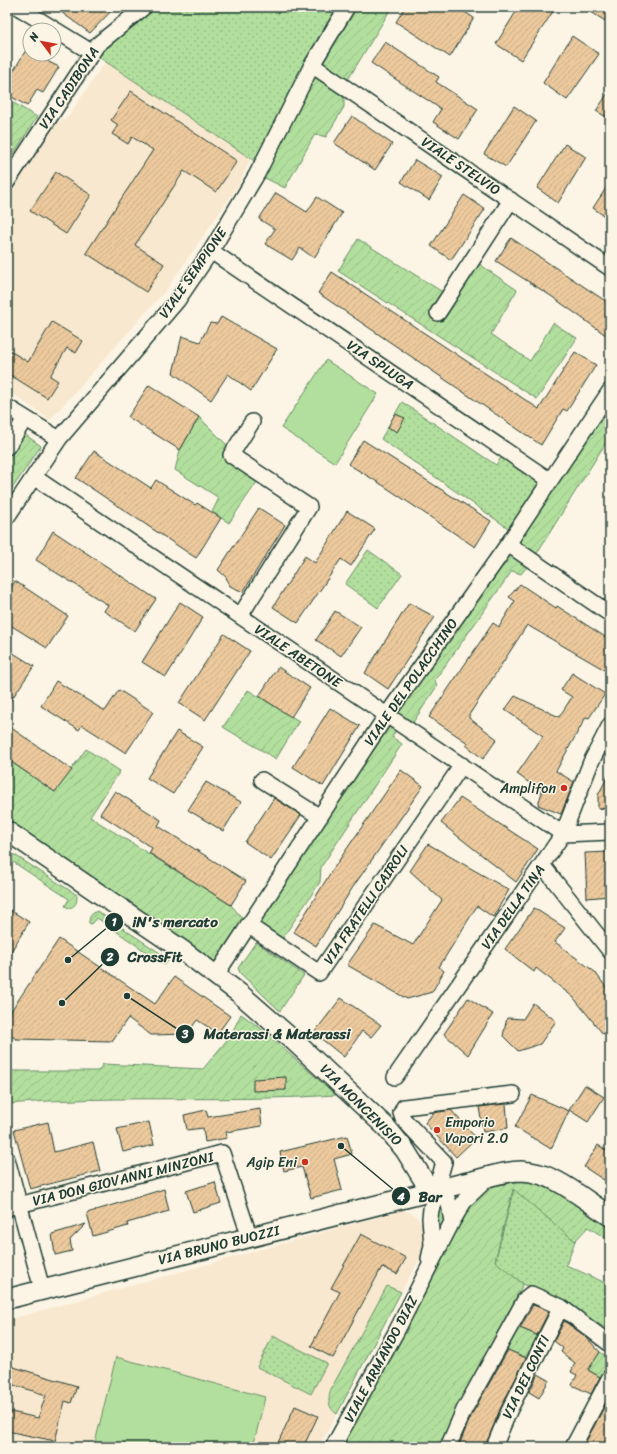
<svg xmlns="http://www.w3.org/2000/svg" width="617" height="1454" viewBox="0 0 617 1454" font-family="Sriracha,sans-serif">
<defs>
<pattern id="park-dots" width="8" height="8" patternUnits="userSpaceOnUse"><rect width="8" height="8" fill="#b2df9d"/><path d="M2 2h.1M6 6h.1" fill="none" stroke="#99c088" stroke-width="1.8" stroke-linecap="round"/></pattern>
<pattern id="garden-furrows" width="10" height="10" patternUnits="userSpaceOnUse"><rect width="10" height="10" fill="#b2df9d"/><path d="M-1 1l2-2M0 10L10 0M9 11l2-2" fill="none" stroke="#99c088"/></pattern>
<pattern id="building-hatch" width="6" height="6" patternUnits="userSpaceOnUse"><rect width="6" height="6" fill="#edc99d"/><path d="M-1 1l2-2M0 6l6-6M5 7l2-2" fill="none" stroke="#cbae88"/></pattern>
</defs>
<rect width="100%" height="100%" fill="#fcf5e5"/>
<filter id="ink" filterUnits="userSpaceOnUse"><feTurbulence type="fractalNoise" baseFrequency=".025" numOctaves="2"/><feDisplacementMap in="SourceGraphic" scale="8" xChannelSelector="R" yChannelSelector="G"/><feConvolveMatrix kernelMatrix="1 2 1 2 8 2 1 2 1" color-interpolation-filters="sRGB"/></filter>
<g filter="url(#ink)">
<path fill="#f8e8cf" d="M105 62 251 158 238 186 166 290 50 420 7 390V196L53 124 68 117Z
M403 1210 415 1215 420 1221 424 1231 425 1242 423 1253 401 1292 387 1286 331 1389 328 1399 332 1411 337 1414 319 1447H7V1320Z"/>
<path fill="#b2df9d" stroke="#688e68" d="M326 360 378 394 335 463 281 428Z
M116 1357 265 1397 253 1447H94Z"/>
<path fill="url(#park-dots)" stroke="#688e68" d="M144 7H347L262 166 91 52Z
M402 402 496 465 506 450 549 480 515 533 381 439Z
M368 550 402 574 378 608 345 584Z
M514 1189 575 1241 566 1265 610 1285V1331L562 1300 523 1284 495 1262Z
M273 1336 327 1363 311 1394 257 1367Z"/>
<path fill="url(#garden-furrows)" stroke="#688e68" d="M347 7H392L344 86V107L326 137 315 134 285 188 257 174Z
M7 99 37 117 7 164Z
M358 239 449 296 472 259 517 290 491 334 530 361 553 323 577 338 537 399 338 271Z
M610 391V436L532 561 521 574 512 571 435 680 437 686 408 730 399 725 392 737 402 744 321 867 320 882 278 945 248 925 216 975 7 831V759L55 792 86 749 120 771 90 817 231 905 248 925Z
M199 417 233 451 261 476 229 523 212 512 219 498 175 470 180 450Z
M23 433 41 446 7 496V457Z
M248 690 299 721 276 759 223 727Z
M7 850 77 895C77 903 76 906 69 908L65 906 69 899 7 858Z
M97 911 169 959 165 965 97 918 92 924 89 923C89 916 91 914 97 911Z
M256 942 304 975 280 1011 240 973 238 968Z
M241 1014 259 1027 336 1095C227 1103 117 1094 7 1104V1071H98L103 1064 203 1069 231 1035Z
M531 1179 561 1190 610 1223V1241L588 1227 575 1241 513 1189 495 1261 523 1284 438 1447H342L473 1199 483 1188Z
M443 1204 445 1220 438 1241 437 1212Z
M387 1286 401 1292 337 1414C327 1407 328 1399 331 1389Z
M518 1327 538 1336 528 1358 505 1349Z
M600 1352 610 1359V1368L603 1379 588 1370Z"/>
<path fill="url(#building-hatch)" stroke="#1f3d34" d="M54 7H115L90 33Z
M405 7H457L474 18 450 57 396 22Z
M519 7H556L521 60 496 44Z
M583 7H610V24Z
M572 36 599 54 567 100 543 83Z
M385 42 439 77 436 82 478 109 459 139 433 122 441 109 371 63Z
M26 50 30 54H33L59 67 43 93 37 90 27 106 7 94V82Z
M610 90V119L596 111Z
M131 91 237 161 216 192 184 171 135 245 164 264 146 292 86 253 153 150 132 137 128 144 112 134 118 125 111 120Z
M514 106 536 121 506 167 484 154Z
M352 116 392 144 375 170 334 143Z
M565 144 586 157 558 203 537 188Z
M415 160 443 177 429 200 401 182Z
M56 172 91 195 66 234 30 211Z
M610 182V220L593 208Z
M276 193 307 212 317 197 342 213 314 258 300 248 292 260 265 244 275 229 259 219Z
M464 195 485 209 451 260 431 246Z
M511 238 610 304V338L551 296 496 261Z
M332 272 539 409 575 352 596 365 567 411 563 409 541 445 318 293Z
M221 317 277 349 251 391 228 374 211 400 173 373 182 336 200 342 210 323 217 324Z
M52 322 83 341 76 353 67 348 50 376 58 381 47 398 7 373V349L28 362Z
M149 385 199 417 180 450 128 417Z
M395 414 405 418 397 432 388 427Z
M363 440 491 521 475 547 384 486 348 464Z
M94 451 151 488 156 480 195 505 197 503 221 518 196 558 76 478Z
M259 508 285 525 243 592 230 586 226 577 218 570Z
M347 511 375 529 351 566 341 559 298 623 273 607 305 556 315 563Z
M53 531 156 599 135 631 104 611 108 605 36 560Z
M15 581 68 616 47 648 7 623V594Z
M520 584 556 608 557 606 610 640V673L527 625 469 715V718L497 739 483 759 466 745 468 743 429 717 493 623 499 627 515 601 509 597Z
M180 602 203 617 166 677 142 662Z
M409 603 435 617 388 689 365 673Z
M335 611 361 627 341 656 316 640Z
M224 634 250 651 205 720 179 703Z
M7 649 34 666 7 706Z
M278 667 310 688 291 717 259 696Z
M572 673 605 694 589 718 586 717 556 771 574 782 561 814 538 805 542 792 517 774 543 736 505 710 515 696 559 717 572 697 561 690Z
M56 681 105 711 119 690 153 712 126 753 82 725 79 730 41 706Z
M330 708 360 726 323 786 293 767Z
M7 725 72 770 55 792 7 759Z
M177 731 203 747 173 794 147 778Z
M401 770 423 786 353 887 316 946 294 932 331 872Z
M610 772V808L598 809V795Z
M206 782 241 802 223 831 188 810Z
M115 791 161 820 158 826 246 881 231 905 149 853 152 848 100 814Z
M274 798 301 815 271 860 245 842Z
M460 798 538 849 516 882 441 823Z
M428 844 509 890 493 917 477 906 439 967 444 971 432 992 407 999 347 965 375 925 413 945 442 900 410 871Z
M610 852V896L587 898 585 853Z
M7 908 29 922 7 958Z
M534 908 565 928 555 942 595 972 610 993V1029L603 1034 573 997 536 968 534 972 505 949Z
M59 939 155 1004 174 977 230 1016 218 1033 197 1020 187 1034 151 1035 128 1018 112 1041 16 1039 7 1033V1017Z
M341 998 381 1025 371 1037 362 1031 344 1057 314 1033Z
M468 998 493 1014 468 1055 444 1034Z
M533 1003 556 1021 540 1044 518 1051 503 1036 507 1018 523 1019Z
M286 1077V1090L253 1091V1079Z
M585 1085 604 1097 588 1122 569 1110Z
M532 1095 569 1111 551 1149 515 1127Z
M506 1104 508 1128 483 1132 479 1107Z
M260 1109 262 1126 226 1132 227 1138 205 1142 203 1128 187 1130 184 1115 206 1110 208 1117Z
M451 1110 476 1138 456 1157 425 1123 433 1113Z
M48 1122 54 1152 93 1142 100 1171 30 1189 14 1130Z
M149 1122 154 1145 123 1152 117 1129Z
M347 1136 352 1154 334 1159 342 1190 311 1198 302 1167 284 1171 280 1152Z
M598 1145 610 1153V1184L584 1167Z
M215 1182 221 1203 193 1212 186 1191Z
M164 1189 169 1211 127 1223 128 1226 93 1236 87 1213Z
M86 1224 70 1240 72 1251 55 1255 52 1234Z
M361 1234 406 1258 397 1274 382 1267 333 1358 311 1346 340 1292 331 1288Z
M533 1305 549 1311 537 1335 520 1328Z
M564 1321 585 1336 600 1352 588 1370 600 1377 591 1394 572 1385 577 1375 571 1372 575 1363 561 1352 563 1348 554 1341Z
M508 1350 526 1358 501 1407 485 1447H463L459 1445 472 1414Z
M7 1365 77 1386 71 1403 65 1401 55 1441 7 1431V1411L38 1418 46 1395 7 1383Z
M538 1374 549 1380 539 1398 529 1392Z
M610 1396V1447H583Z
M295 1406 318 1416 306 1441 304 1447H276Z"/>
<g fill="none" stroke-linecap="round" stroke-linejoin="round">
<g stroke="#1f3d34" stroke-width="18">
<path id="minor" d="M18 7 91 52
M312 65 610 268
M7 182 97 45 144 7
M211 251 549 480
M438 313 511 200
M7 407 59 439
M7 447 25 419
M34 477 563 834
M7 517 59 439 177 301 211 251 257 174 312 65 347 7
M508 544 610 614
M240 616 309 507 231 455 252 422
M262 780 320 817
M563 834 610 832
M542 865 610 951
M248 925 319 973 462 765
M216 975 386 716 508 544 610 391
M395 1077 563 834 591 762 610 725
M7 1159 42 1289
M443 1189 449 1203 452 1222
M431 1192 440 1176 444 1162 403 1119 401 1113 404 1107 513 1094
M7 1208 222 1153 250 1238
M429 1259 432 1245 430 1218 431 1209 443 1189
M333 1447 396 1332 452 1222 465 1200 488 1178
M448 1447 464 1410 526 1298 531 1294 561 1307 610 1344
M494 1447 509 1411 561 1307
M573 1447 610 1377"/>
</g>
<g stroke="#1f3d34" stroke-width="22">
<path id="major" d="M7 831 182 950 239 993 293 1040 386 1127 405 1150 431 1192
M7 1299 464 1183C482 1179 503 1171 521 1171 556 1172 582 1199 610 1216"/>
</g>
<use href="#minor" stroke="#fcf5e5" stroke-width="15"/>
<use href="#major" stroke="#fcf5e5" stroke-width="19"/>
</g>
</g>
<g fill="#c8321e" stroke="#fcf5e5" stroke-width="1.5">
<circle cx="564" cy="788" r="4"/>
<circle cx="437" cy="1130" r="4"/>
<circle cx="305" cy="1162" r="4"/>
</g>
<g text-anchor="middle" dominant-baseline="central" stroke-width="3" stroke-linejoin="round" paint-order="stroke">
<g font-size="14" fill="#1f3d34" stroke="#fcf5e5">
<text transform="translate(69 88) rotate(-56)">VIA CADIBONA</text>
<text transform="translate(461 166) rotate(34)">VIALE STELVIO</text>
<text transform="translate(193 273) rotate(-55)">VIALE SEMPIONE</text>
<text transform="translate(380 365) rotate(34)">VIA SPLUGA</text>
<text transform="translate(298 656) rotate(34)">VIALE ABETONE</text>
<text transform="translate(411 682) rotate(-55)">VIALE DEL POLACCHINO</text>
<text transform="translate(366 905) rotate(-56)">VIA FRATELLI CAIROLI</text>
<text transform="translate(513 907) rotate(-55)">VIA DELLA TINA</text>
<text transform="translate(361 1105) rotate(45)">VIA MONCENISIO</text>
<text transform="translate(123 1179) rotate(-14)">VIA DON GIOVANNI MINZONI</text>
<text transform="translate(219 1245) rotate(-14)">VIA BRUNO BUOZZI</text>
<text transform="translate(381 1359) rotate(-62)">VIALE ARMANDO DIAZ</text>
<text transform="translate(526 1377) rotate(-64)">VIA DEI CONTI</text>
</g>
<g font-size="14" fill="#1f3d34" stroke="#fcf5e5" text-anchor="end">
<text x="556" y="788">Amplifon</text>
<text x="445" y="1122" text-anchor="start">Emporio<tspan x="445" dy="16">Vapori 2.0</tspan></text>
<text x="297" y="1162">Agip Eni</text>
</g>
</g>
<path fill="none" stroke="#1f3d34" stroke-width="1.5" d="M68 960L114 922M62 1003L110 957M127 996L185 1034M341 1146L401 1196"/>
<g fill="#1f3d34" stroke="#fcf5e5" stroke-width="1.5">
<circle cx="68" cy="960" r="4"/>
<circle cx="62" cy="1003" r="4"/>
<circle cx="127" cy="996" r="4"/>
<circle cx="341" cy="1146" r="4"/>
<circle cx="114" cy="922" r="10"/>
<circle cx="110" cy="957" r="10"/>
<circle cx="185" cy="1034" r="10"/>
<circle cx="401" cy="1196" r="10"/>
</g>
<g font-size="12" text-anchor="middle" font-weight="bold" fill="#fff">
<text x="114" y="926">1</text>
<text x="110" y="961">2</text>
<text x="185" y="1038">3</text>
<text x="401" y="1201">4</text>
</g>
<g font-size="15" text-anchor="middle" font-weight="bold" fill="#1f3d34" stroke="#fcf5e5" stroke-width="3" stroke-linejoin="round" paint-order="stroke">
<text x="175" y="927">iN's mercato</text>
<text x="155" y="962">CrossFit</text>
<text x="277" y="1039">Materassi &amp; Materassi</text>
<text x="430" y="1202">Bar</text>
</g>
<rect width="617" height="1454" fill="none" stroke="#fcf5e5" stroke-width="24"/>
<rect x="12" y="12" width="593" height="1430" fill="none" stroke="#1f3d34" stroke-width="1.5" filter="url(#ink)"/>
<g transform="translate(42 42) rotate(302)"><circle r="19" fill="#fcf5e5" stroke="#a4ab9e"/>
<path d="M0-3L7 15L0 10L-7 15Z" fill="#c8321e"/>
<text y="-6" font-size="11" font-weight="bold" text-anchor="middle" fill="#1f3d34">N</text>
</g>
</svg>
